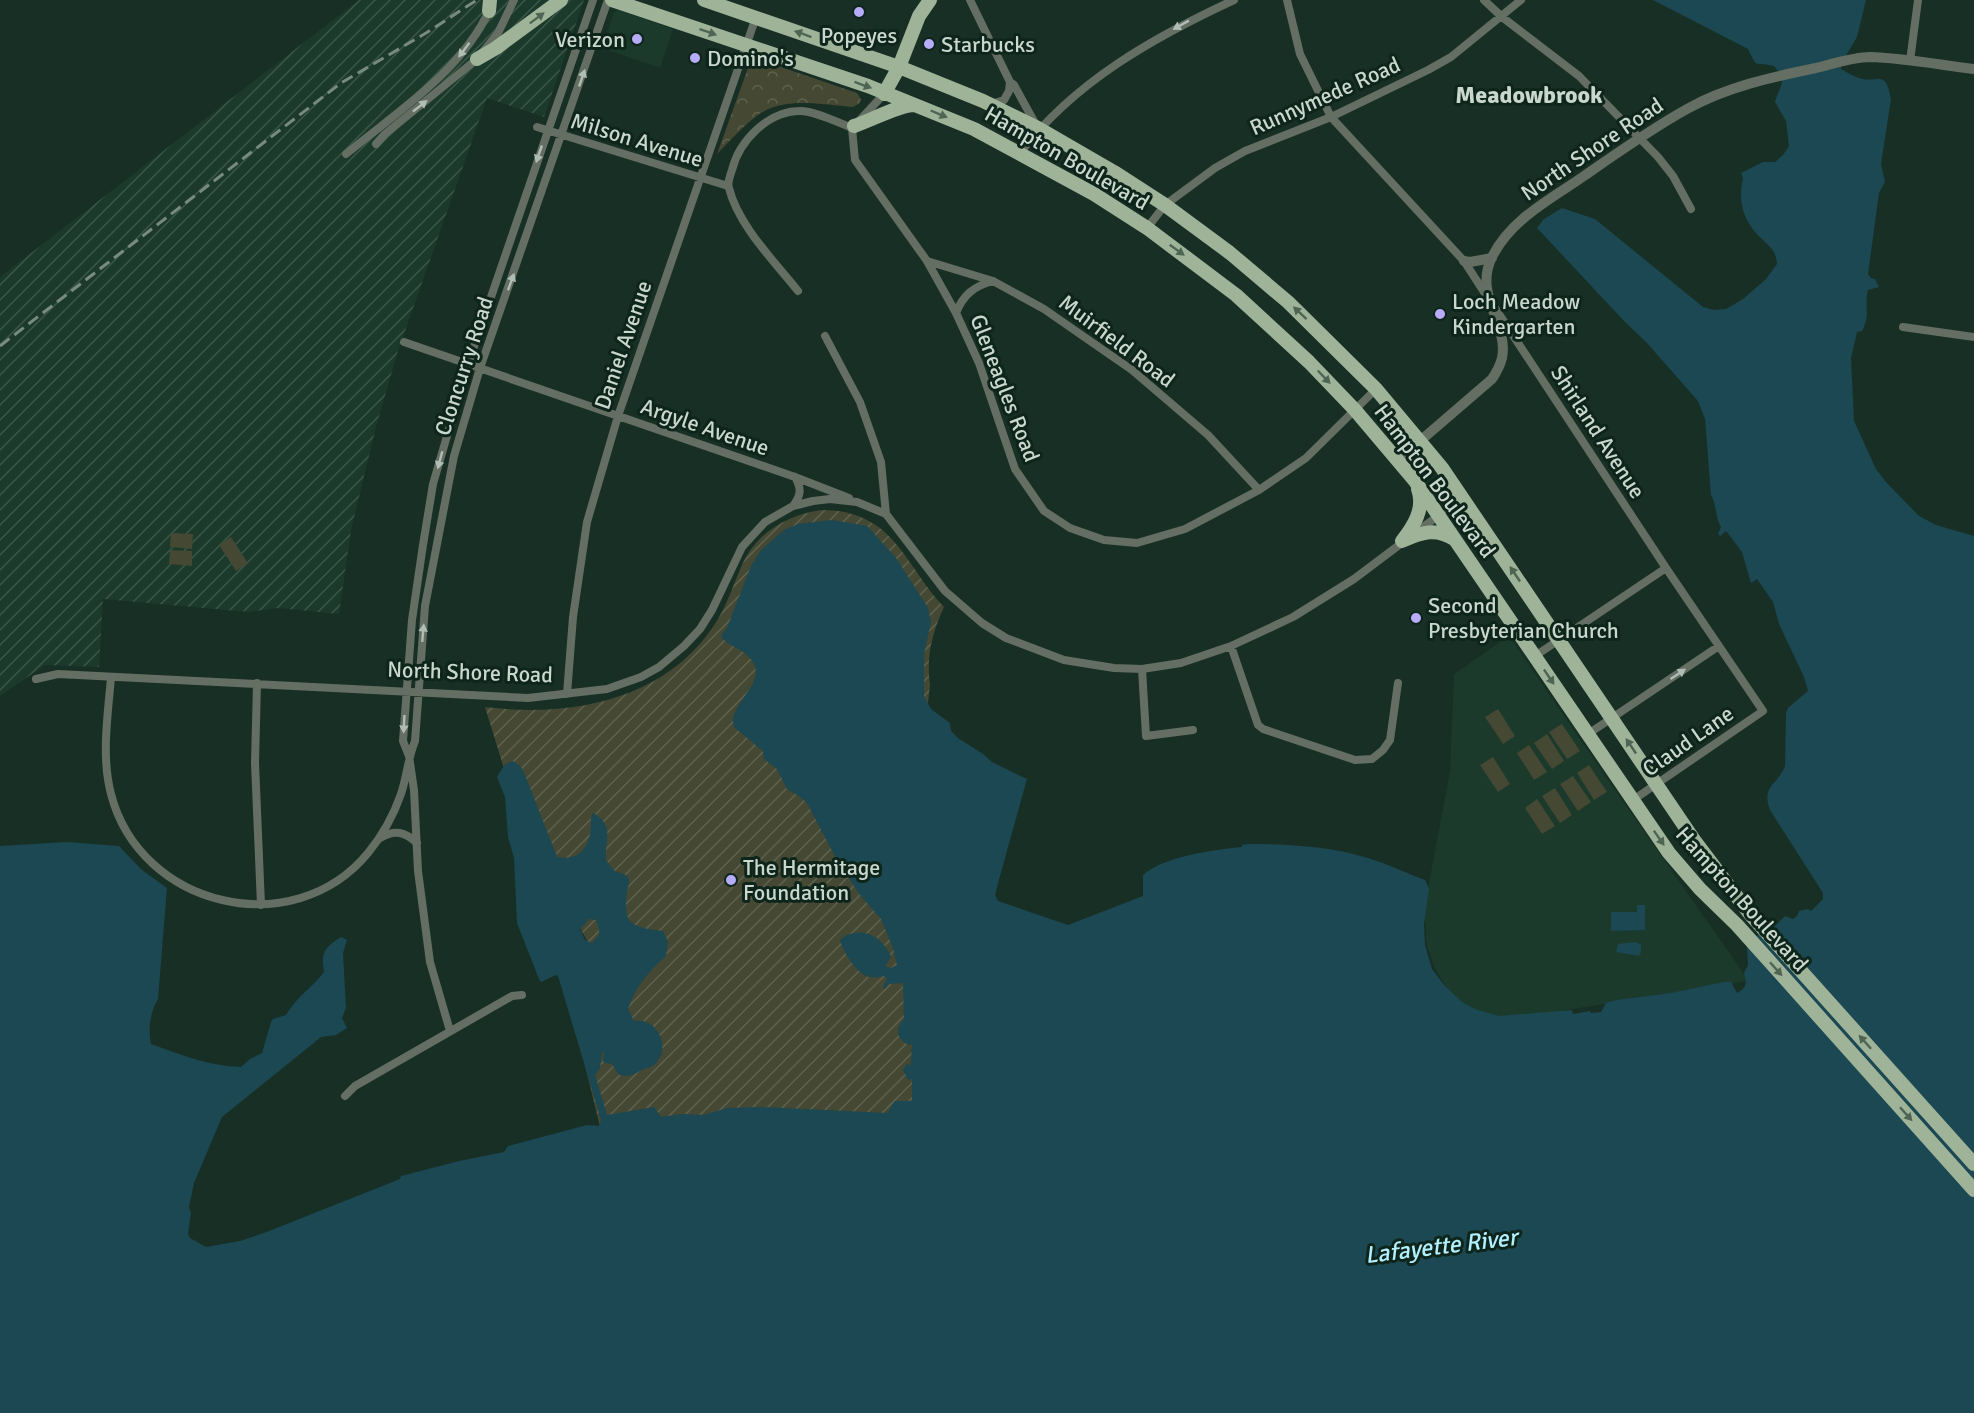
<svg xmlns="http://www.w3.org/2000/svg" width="1974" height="1413" viewBox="0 0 1974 1413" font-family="Signika,sans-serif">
<defs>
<pattern id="industrial-furrows" width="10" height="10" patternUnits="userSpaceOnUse" patternTransform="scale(1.5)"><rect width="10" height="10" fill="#1b3a2c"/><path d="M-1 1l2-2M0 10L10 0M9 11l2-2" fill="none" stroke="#3b564a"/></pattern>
<pattern id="forest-crowns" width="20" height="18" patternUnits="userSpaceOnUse" patternTransform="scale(1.5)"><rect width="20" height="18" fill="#454832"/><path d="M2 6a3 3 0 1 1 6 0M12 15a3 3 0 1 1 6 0" fill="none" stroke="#5e624f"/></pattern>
<pattern id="garden-furrows" width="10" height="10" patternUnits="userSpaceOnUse" patternTransform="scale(1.5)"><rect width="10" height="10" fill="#454832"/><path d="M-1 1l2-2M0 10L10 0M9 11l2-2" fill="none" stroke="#5e624f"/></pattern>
</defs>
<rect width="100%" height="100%" fill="#182f25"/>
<path fill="#1b3a2c" d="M618 10 673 29 660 68 602 48 614 12Z
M1509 636 1620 797 1749 981 1484 1023 1449 992 1444 984 1434 966 1427 946 1424 910 1450 771 1454 674Z"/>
<path fill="url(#industrial-furrows)" d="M359 0H584L544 117 487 98 397 354 376 427 351 530 339 614 278 608 249 612 103 599 99 667 45 665 0 696V277Z"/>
<path fill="url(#forest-crowns)" d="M752 57 857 93 861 99 860 103 853 107C822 105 785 96 758 115 743 126 730 141 717 154Z"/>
<path fill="url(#garden-furrows)" d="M821 510C894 510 903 563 944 607 932 633 926 657 930 685L900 948 1017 1294 604 1143 574 1021 593 952 517 811 485 707C572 718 669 700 718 619 728 602 734 583 742 565 756 533 787 515 821 510Z"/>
<path fill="#454832" d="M171 533 193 534 192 549 170 547Z
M231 537 248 563 236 571 219 545Z
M170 550 192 551V566L169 564Z
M1498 709 1515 736 1503 744 1485 717Z
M1562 724 1580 751 1567 759 1549 732Z
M1547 734 1564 761 1552 769 1534 743Z
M1529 745 1547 772 1534 780 1517 753Z
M1493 757 1510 784 1498 792 1480 765Z
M1589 765 1607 792 1594 800 1577 773Z
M1573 776 1591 802 1578 811 1560 784Z
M1555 788 1572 815 1560 823 1542 796Z
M1537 799 1555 826 1542 834 1525 808Z"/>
<path fill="#1b4852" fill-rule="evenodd" d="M1653 0H1866L1857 37 1841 64V69C1847 72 1853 76 1859 78 1879 84 1885 68 1891 99L1881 164 1885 182 1879 193 1868 274 1871 278 1875 279 1879 287 1868 290C1864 305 1871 315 1862 331L1857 332 1851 358 1854 421 1876 469 1886 482 1919 516 1936 525 1974 536V1413H0V846L67 842 119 846 142 870 167 888 158 999C150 1012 148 1029 151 1044 181 1055 209 1066 241 1067L250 1059 262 1053 271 1022 273 1019 286 1015C297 996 311 989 324 972 321 952 324 948 341 937L347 940 343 953 346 1008 342 1018 347 1028 336 1035 321 1037 222 1117 194 1183 189 1207 191 1213 188 1234 190 1238 206 1247 240 1241 264 1233 400 1179 401 1176 459 1161 504 1152 508 1146 587 1125 599 1126 601 1120 558 976 556 975 541 982 539 979 517 923 514 858 508 837 505 797 497 777 505 764 513 761 521 767 525 775 557 857C579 861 589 849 591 827 591 821 590 818 593 813 616 826 604 841 606 860 609 864 611 868 615 871 619 873 626 874 628 877 630 881 628 887 627 891 622 926 633 927 663 931L668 942 666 956C649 971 635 987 628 1009L634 1021C657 1017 672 1047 655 1064 652 1067 646 1068 642 1070 633 1075 629 1077 619 1075L612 1064 605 1063 603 1061 604 1051 602 1052 600 1068 595 1075 607 1115 654 1107 661 1117 682 1114 704 1115 727 1108 762 1107 887 1113 895 1101H912V1079L908 1080 903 1070 907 1064 911 1065 912 1044 909 1045C897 1039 894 1029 904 1019L903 983 889 984 884 989 883 987 887 978 884 976C879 977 874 978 869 977 856 973 844 953 840 940 859 924 883 936 891 957L886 965 887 967 891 968 897 965 893 948 881 919 860 895 838 862 807 803 799 796 787 789 777 769 764 759 763 751 734 727C726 703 773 682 749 657 741 649 730 646 722 638V634L727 628 751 566 761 550 784 530 798 524 832 520 867 526 896 558 928 608 931 622 924 654V696L931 709 950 723 951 731 958 738 983 754 992 762 1027 779 1000 876 995 895 998 901 1068 925 1143 896V875C1165 856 1213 850 1242 847V845L1247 844C1288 844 1329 846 1368 858 1388 864 1406 873 1425 880L1429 889 1424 924 1425 945 1432 969 1445 986 1462 1002 1475 1009 1499 1016 1572 1010 1573 1014 1590 1011 1591 1013 1601 1012 1606 1003 1617 1000 1671 993 1724 982H1731L1737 993C1747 987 1747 984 1744 973L1748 965 1747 947 1767 925 1772 921 1777 924 1785 916 1793 919 1797 916 1799 911 1808 909 1811 911 1823 899V893L1770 810C1761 785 1777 786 1785 766L1786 713 1788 708 1808 691 1804 677 1779 624 1773 602 1757 579 1751 583 1742 552 1726 531 1720 536 1718 534 1721 527C1715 517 1717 506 1711 495L1705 419 1698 401 1647 343 1624 321 1537 228 1544 219 1562 208 1595 219 1703 307 1714 310 1726 309 1743 299 1766 279 1777 264C1776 251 1771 248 1763 240 1744 223 1737 203 1743 178L1741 173 1763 162H1775L1783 155 1789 146 1786 121 1775 102C1780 85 1788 82 1774 66 1755 61 1758 71 1748 49ZM589 919 596 920 599 929V935L592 943 585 940 580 929Z
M1637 905H1645V930L1611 931V912H1637Z
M1635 942 1641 945V952L1639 956 1616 952 1618 944Z"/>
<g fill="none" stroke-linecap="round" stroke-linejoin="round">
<path stroke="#656e62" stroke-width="8" d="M970 0 1010 82 1014 85 1036 125
M1287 0 1300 54 1331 117 1464 261 1486 295
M1484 0 1502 17 1579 76 1658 157 1673 176 1691 209
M1910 61 1918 0
M989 102 995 103 1004 100 1009 91 1010 82
M859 121 884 94
M537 127 728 186
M852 128 855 160 927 261 956 313 979 363 1015 469 1044 511 1070 528 1104 540 1137 543 1185 529 1259 490 1306 458 1376 389
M376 144 385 134 477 59 498 33 514 0
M1020 153C1074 82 1154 37 1234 0
M346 154C398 111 461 72 490 9
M1147 228 1165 205 1215 168 1245 151 1331 117 1428 70 1451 57 1521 0
M927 261 993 281 1044 309 1132 370 1208 435 1259 490
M798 291C774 261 738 225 729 188 727 183 730 176 732 170 739 141 768 111 800 111 815 111 837 122 852 128
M1495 308 1666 568 1763 711 1633 800
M956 313C963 295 974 286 993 281
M1903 327 1974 337
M825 336 860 402 881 462 886 514
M404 342 795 477 849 498
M793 506C801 495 802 489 795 477
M1231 646 1258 725 1263 729 1355 760 1372 759 1383 750 1390 740 1398 683
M1535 656 1666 568
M1142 669 1146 736 1193 730
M111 677C108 715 101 756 111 794 140 907 293 944 368 853 382 836 394 814 401 794 407 776 408 758 415 741L425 606 454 456 480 368 608 0
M36 679 58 674 528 698 607 689 641 677 659 667 684 646 700 629 712 610 742 547 765 522 793 506 813 501 830 499 857 502 886 514 945 591 982 623 1006 638 1064 660 1114 668 1142 669 1181 663 1231 646 1293 617 1354 579 1463 497
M257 683 255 763 261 905
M567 694 573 617 587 522 618 416 756 17
M1588 734 1719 646
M380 838C395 829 405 832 417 843
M450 1031 430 962 418 871 414 790 409 756 403 741 412 620 423 545 433 484 468 364 593 0
M345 1096 355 1086 512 996 522 995"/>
<path stroke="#656e62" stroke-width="10" d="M1464 261 1470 262 1492 258
M1398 460 1492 379C1496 373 1500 366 1502 358 1509 324 1473 295 1492 257 1511 219 1551 199 1584 176 1617 153 1651 129 1687 109 1726 87 1772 77 1816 68 1833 64 1853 57 1870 57 1905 58 1940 65 1974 69"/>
<path stroke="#9fb399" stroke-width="14" d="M612 0 868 86 974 129 1094 194 1147 228 1236 295 1309 362 1355 410 1415 481 1669 853 1700 889 1737 925 1974 1190
M704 0 899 67 983 101 1038 128 1114 172 1165 205 1230 253 1288 302 1376 389 1442 468 1694 840 1750 914 1974 1164
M489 11 490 0
M477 59 496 48 561 0
M884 94 899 67 919 16 930 0
M854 126C869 121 900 105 914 105
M1404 540C1423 532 1436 528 1454 539
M1402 541C1414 526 1425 508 1418 489"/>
<path stroke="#788a81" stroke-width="3" stroke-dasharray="12 6" stroke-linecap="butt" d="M0 346 341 83 426 33 477 0"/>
</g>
<defs><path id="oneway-solid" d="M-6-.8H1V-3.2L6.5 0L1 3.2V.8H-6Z" transform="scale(1.5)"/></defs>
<g fill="#4f6554">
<use href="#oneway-solid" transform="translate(537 18) rotate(-37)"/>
<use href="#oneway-solid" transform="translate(708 32) rotate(19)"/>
<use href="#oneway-solid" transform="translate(803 34) rotate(-160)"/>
<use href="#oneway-solid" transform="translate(863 85) rotate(20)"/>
<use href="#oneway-solid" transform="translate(939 114) rotate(23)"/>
<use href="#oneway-solid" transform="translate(1177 250) rotate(36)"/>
<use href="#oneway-solid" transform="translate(1300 313) rotate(-137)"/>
<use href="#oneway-solid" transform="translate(1324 377) rotate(46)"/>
<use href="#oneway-solid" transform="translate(1515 574) rotate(-124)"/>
<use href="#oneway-solid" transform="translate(1549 677) rotate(56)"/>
<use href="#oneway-solid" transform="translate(1631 746) rotate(-124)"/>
<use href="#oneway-solid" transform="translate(1659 838) rotate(55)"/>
<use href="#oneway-solid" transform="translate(1776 969) rotate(48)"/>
<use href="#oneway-solid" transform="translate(1865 1042) rotate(-132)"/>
<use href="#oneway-solid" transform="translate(1906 1114) rotate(48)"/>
</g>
<g fill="#b0bdb4">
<use href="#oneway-solid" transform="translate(1181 25) rotate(151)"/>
<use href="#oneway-solid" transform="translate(464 50) rotate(127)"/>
<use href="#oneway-solid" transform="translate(582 78) rotate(-71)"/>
<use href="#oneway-solid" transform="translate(420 106) rotate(-38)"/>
<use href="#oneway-solid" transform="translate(539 154) rotate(109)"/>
<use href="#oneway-solid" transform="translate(511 282) rotate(-70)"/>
<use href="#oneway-solid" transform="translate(440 460) rotate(105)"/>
<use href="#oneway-solid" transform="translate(423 633) rotate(-85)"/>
<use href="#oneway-solid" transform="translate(1678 674) rotate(-34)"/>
<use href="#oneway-solid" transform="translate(404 724) rotate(93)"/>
</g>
<g fill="#b6acf8" stroke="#0e251b" stroke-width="2">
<circle cx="859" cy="12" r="6"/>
<circle cx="637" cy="39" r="6"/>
<circle cx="929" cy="44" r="6"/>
<circle cx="695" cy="58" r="6"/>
<circle cx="1440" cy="314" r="6"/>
<circle cx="1416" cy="618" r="6"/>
<circle cx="731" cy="880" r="6"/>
</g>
<g text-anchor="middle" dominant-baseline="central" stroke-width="6" stroke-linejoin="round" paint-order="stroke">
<g font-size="22" fill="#c9d7cf" stroke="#0e251b" text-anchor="start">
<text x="859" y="35" text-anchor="middle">Popeyes</text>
<text x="625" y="39" text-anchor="end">Verizon</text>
<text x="941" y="44">Starbucks</text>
<text x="707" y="58">Domino's</text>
<text x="1452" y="301">Loch Meadow<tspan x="1452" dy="25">Kindergarten</tspan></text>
<text x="1428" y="605">Second<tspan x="1428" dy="25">Presbyterian Church</tspan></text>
<text x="743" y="867">The Hermitage<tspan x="743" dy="25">Foundation</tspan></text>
</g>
<g font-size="22" fill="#c9d7cf" stroke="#0e251b">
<text transform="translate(1325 96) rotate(-24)">Runnymede Road</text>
<text transform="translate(637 140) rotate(17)">Milson Avenue</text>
<text transform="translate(1592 149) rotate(-34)">North Shore Road</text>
<text transform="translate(1067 158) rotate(30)">Hampton Boulevard</text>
<text transform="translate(1117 341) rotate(37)">Muirfield Road</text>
<text transform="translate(623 345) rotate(-71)">Daniel Avenue</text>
<text transform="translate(464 366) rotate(-72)">Cloncurry Road</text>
<text transform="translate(1005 388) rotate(69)">Gleneagles Road</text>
<text transform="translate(705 427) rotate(19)">Argyle Avenue</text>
<text transform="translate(1598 432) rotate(57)">Shirland Avenue</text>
<text transform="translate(1435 481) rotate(53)">Hampton Boulevard</text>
<text transform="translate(470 672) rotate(2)">North Shore Road</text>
<text transform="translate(1688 741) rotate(-35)">Claud Lane</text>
<text transform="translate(1742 899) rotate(48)">Hampton Boulevard</text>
</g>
<g font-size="24" font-weight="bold" fill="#c9d7cf" stroke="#0e251b">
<text x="1529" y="95">Meadowbrook</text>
</g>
<g font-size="24" font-style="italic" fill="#b3f0ff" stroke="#0e251b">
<text transform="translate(1441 1246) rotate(-7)">Lafayette River</text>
</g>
</g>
</svg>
